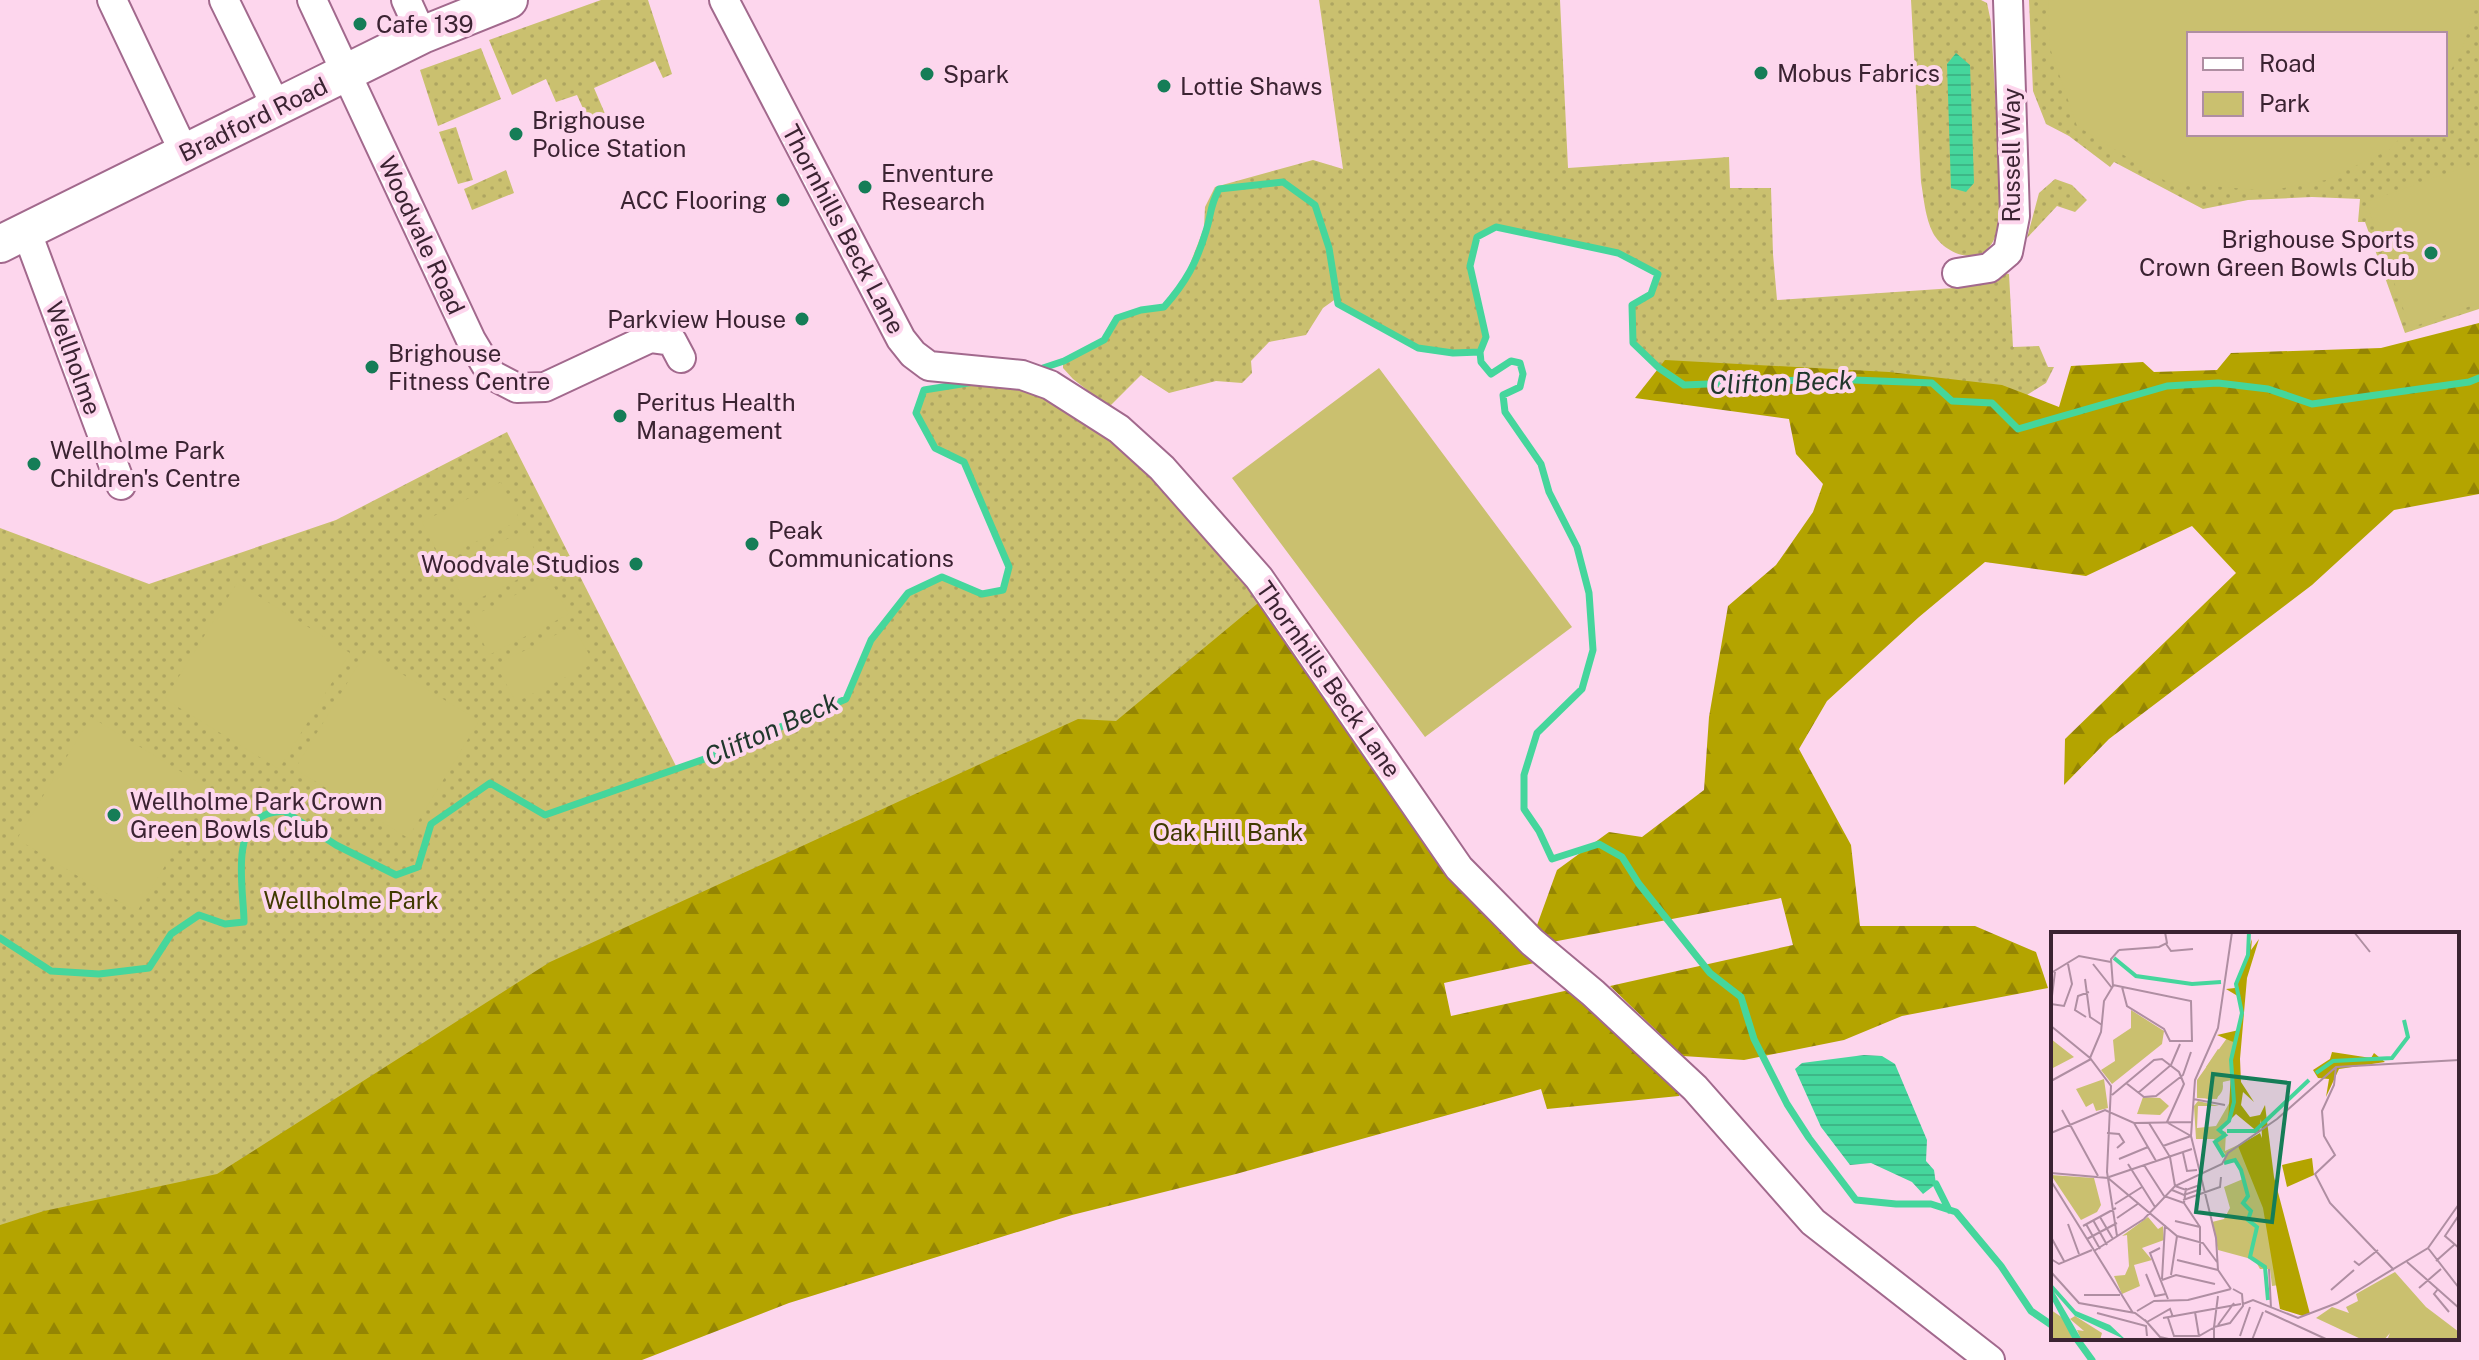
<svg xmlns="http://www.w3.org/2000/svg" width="2479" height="1360" viewBox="0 0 2479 1360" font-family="'Public Sans',sans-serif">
<defs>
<pattern id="green-dots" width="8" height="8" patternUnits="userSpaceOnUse" patternTransform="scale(2)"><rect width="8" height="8" fill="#cac06f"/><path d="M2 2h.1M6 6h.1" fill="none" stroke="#aea561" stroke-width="1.8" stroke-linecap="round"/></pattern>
<pattern id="forest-firs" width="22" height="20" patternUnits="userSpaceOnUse" patternTransform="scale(2)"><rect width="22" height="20" fill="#b4a400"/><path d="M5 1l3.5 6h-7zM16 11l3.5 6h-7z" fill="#948503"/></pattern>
<pattern id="water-rules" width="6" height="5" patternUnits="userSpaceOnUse" patternTransform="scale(2)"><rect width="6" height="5" fill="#45d69c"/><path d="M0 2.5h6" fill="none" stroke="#3db787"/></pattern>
</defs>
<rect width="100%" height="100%" fill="#fdd6ed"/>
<path fill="url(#green-dots)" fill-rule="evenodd" d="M601 0H648L672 74 663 78 655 61 594 88 606 116 590 124 577 95 556 102 546 79 512 95 489 40Z
M1319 0H1560L1568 168 1729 157 1730 188H1771L1773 254 1777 300 1954 288 1986 284 2002 273 2009 274 2013 347 2039 346 2048 367H2054L2046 383 2019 400 1659 368 1633 343 1632 305 1651 294 1658 274 1618 253 1496 227 1477 237 1470 266 1486 337 1480 352 1453 353 1418 348 1338 304 1337 298 1323 308 1306 335 1269 342 1251 361 1252 373 1242 383 1216 381 1169 393 1141 375 1109 407 1073 379 1063 368V359L1102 338 1114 317 1163 304 1183 282 1204 228 1205 207 1215 187 1313 160 1343 169Z
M1911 0H1981L1987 3 1991 22 2002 214C1999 226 1995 247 1982 253 1964 262 1941 248 1933 233 1925 217 1924 199 1921 182Z
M2029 0H2479V309L2405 333 2365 222H2358L2360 199 2312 197 2248 200 2203 209 2114 162 2110 167 2069 136 2046 124 2033 91ZM2189 34H2445V134H2189Z
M481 48 501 99 438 126 420 70Z
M456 127 473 180 458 184 439 132Z
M506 170 514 193 472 210 464 189Z
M2055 179 2072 185 2087 200 2075 212 2057 206 2027 238 2039 193Z
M1006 377 1085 412 1163 489 1263 599 1451 878 0 1360V528L149 584 336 520 507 432 677 768 846 699 871 640 908 593 942 577 982 594 1003 590 1009 567 965 462 935 448 916 413 924 390Z"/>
<path fill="url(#forest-firs)" d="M2479 323V494L2394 510 2312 585 2109 739 2064 785 2065 739 2236 573 2192 526 2086 576 1985 562 1919 617 1827 701 1799 749 1851 845 1860 926H1975L2036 952 2048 988 1902 1016 1844 1040 1744 1060 1683 1056 1610 986 1793 945 1781 898 1547 943 1536 928 1557 870 1609 832 1642 837 1704 790 1709 717 1728 606 1776 565 1813 512 1823 484 1796 454 1789 419 1635 398 1665 360 1889 372 2002 385 2059 407 2071 366 2143 362 2154 372 2217 370 2231 353 2381 348Z
M1263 599 1539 962 1444 983 1451 1016 1569 990 1684 1082 1679 1096 1547 1109 1541 1089 1236 1174 1072 1215 789 1303 642 1360H0V1225L44 1211 217 1174 550 962 1078 719 1116 721Z"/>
<path fill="#cac06f" d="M2048 0H2477L2462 50 2445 81V34H2189V134H2404L2389 150 2326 180 2268 191 2167 182 2077 126 2050 48Z
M2479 162V303L2410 328 2366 202Z
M1379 368 1572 627 1425 737 1232 478Z
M501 482 520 520 441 559 422 522Z
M525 530 543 567 466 605 448 569Z
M549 578 569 614 489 655 471 617Z
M237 583 350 653 279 769 165 699Z
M573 626 594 663 516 702 496 665Z
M366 652 479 721 408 838 295 769Z
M91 717 211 790 137 912 17 839Z"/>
<path fill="url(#water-rules)" d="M1956 53 1970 65 1974 183 1966 192 1951 188 1947 64Z
M1864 1055 1882 1056 1895 1064 1927 1140 1926 1161 1934 1170 1936 1184 1923 1194 1912 1182 1871 1163 1850 1165 1821 1127 1795 1069 1802 1063Z"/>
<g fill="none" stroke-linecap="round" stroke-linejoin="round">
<path stroke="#45d69c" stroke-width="7" d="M1480 352 1481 362 1491 374 1511 361 1520 363 1523 374 1520 387 1503 395 1505 412 1541 464 1549 492 1577 547 1589 593 1593 650 1582 689 1537 733 1524 775V809L1539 831 1552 859 1599 844 1622 857 1639 884 1710 973 1741 997 1754 1039 1787 1104 1809 1138 1856 1200 1896 1204H1931L1956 1212 2001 1266 2031 1311 2053 1326
M1037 370 1064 361 1104 340 1117 318 1141 310 1164 307C1186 282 1197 262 1206 231 1212 213 1209 208 1219 189L1283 182 1315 205 1329 248 1338 304 1418 348 1453 353 1480 352 1486 337 1470 266 1477 237 1496 227 1618 253 1658 274 1651 294 1632 305 1633 343 1659 368 1684 385 1827 379 1932 383 1952 401 1992 403 2018 429 2167 386 2218 383 2268 389 2312 404 2469 382 2479 378
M0 938 51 971 99 974 149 968 171 934 199 915 225 924 244 922C244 893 230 829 265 815 270 812 278 812 284 811L336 845 396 875 418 867 431 824 490 783 545 815 710 757 846 699 871 640 908 593 942 577 982 594 1003 590 1009 567 964 462 935 448 916 413 924 390 974 382
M1936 1184 1949 1210
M2076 1338 2092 1360"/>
<g stroke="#a2698d" stroke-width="32">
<path id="minor" d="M112 0 184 152
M224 0 276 106
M312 0 471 340 492 375 517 388 545 387 650 338 672 341 681 358
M406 0 422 35
M724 0 901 339 913 354 929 366 1022 375 1050 385 1119 429 1162 468 1259 578 1459 868 1532 942 1593 993 1695 1088 1813 1222 1990 1360
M26 230 121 485
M1957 273 1989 268 2008 252 2015 216 2008 0"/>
</g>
<g stroke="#a2698d" stroke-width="40">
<path id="major" d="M0 244 422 35 509 0"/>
</g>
<use href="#minor" stroke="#fff" stroke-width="28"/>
<use href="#major" stroke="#fff" stroke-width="36"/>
</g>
<g fill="#157d57" stroke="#fdd6ed" stroke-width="3">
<circle cx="360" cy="24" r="8"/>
<circle cx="1761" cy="73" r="8"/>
<circle cx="927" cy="74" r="8"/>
<circle cx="1164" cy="86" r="8"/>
<circle cx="516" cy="134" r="8"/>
<circle cx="865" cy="187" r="8"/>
<circle cx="783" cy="200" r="8"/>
<circle cx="2431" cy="253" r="8"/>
<circle cx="802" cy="319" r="8"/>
<circle cx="372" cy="367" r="8"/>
<circle cx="620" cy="416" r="8"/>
<circle cx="34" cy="464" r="8"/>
<circle cx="752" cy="544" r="8"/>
<circle cx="636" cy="564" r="8"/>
<circle cx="114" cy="815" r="8"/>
</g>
<g text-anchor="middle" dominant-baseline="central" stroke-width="8" stroke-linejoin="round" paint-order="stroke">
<g font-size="24" fill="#3b2332" stroke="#fdd6ed" text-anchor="start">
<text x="376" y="24">Cafe 139</text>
<text x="1777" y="73">Mobus Fabrics</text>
<text x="943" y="74">Spark</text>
<text x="1180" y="86">Lottie Shaws</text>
<text x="532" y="120">Brighouse<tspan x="532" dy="28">Police Station</tspan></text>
<text x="881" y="173">Enventure<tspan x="881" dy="28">Research</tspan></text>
<text x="767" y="200" text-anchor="end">ACC Flooring</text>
<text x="2415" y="239" text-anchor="end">Brighouse Sports<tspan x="2415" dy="28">Crown Green Bowls Club</tspan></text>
<text x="786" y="319" text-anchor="end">Parkview House</text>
<text x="388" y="353">Brighouse<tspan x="388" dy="28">Fitness Centre</tspan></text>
<text x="636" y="402">Peritus Health<tspan x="636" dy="28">Management</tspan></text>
<text x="50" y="450">Wellholme Park<tspan x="50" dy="28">Children's Centre</tspan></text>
<text x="768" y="530">Peak<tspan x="768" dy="28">Communications</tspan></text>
<text x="620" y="564" text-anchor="end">Woodvale Studios</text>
<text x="130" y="801">Wellholme Park Crown<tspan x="130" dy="28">Green Bowls Club</tspan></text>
</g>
<g font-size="24" fill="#3b2332" stroke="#fdd6ed">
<text transform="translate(253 119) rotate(-26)">Bradford Road</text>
<text transform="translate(2011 155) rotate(-90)">Russell Way</text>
<text transform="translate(844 229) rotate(62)">Thornhills Beck Lane</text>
<text transform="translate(422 235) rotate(65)">Woodvale Road</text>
<text transform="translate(74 358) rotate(70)">Wellholme</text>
<text transform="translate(1329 679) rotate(55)">Thornhills Beck Lane</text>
</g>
<g font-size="24" fill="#403a00" stroke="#fdd6ed">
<text x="1228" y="832">Oak Hill Bank</text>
<text x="351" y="900">Wellholme Park</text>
</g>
<g font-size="26" font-style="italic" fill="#20372c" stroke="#fdd6ed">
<text transform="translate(1781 382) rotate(-2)">Clifton Beck</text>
<text transform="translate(771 729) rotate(-24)">Clifton Beck</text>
</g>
</g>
<g transform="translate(2051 932)">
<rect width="408" height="408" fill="#fdd6ed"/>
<path d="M176 106 182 110 180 148 172 150 166 167 146 166V148ZM0 107 23 125 0 137ZM53 147 57 176 45 179 42 171 35 175 25 157ZM92 165 109 166 118 174 109 183 86 182ZM180 168 178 189 168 198 175 200 174 219 204 205 235 352 221 354 219 337H209L204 328 167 318 161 290 173 287 179 276 173 255 192 247 185 228 173 231 174 222 163 207H145L143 174 147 169 168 174H147L146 196 165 194ZM0 243 43 246 50 273 46 280 30 288ZM97 285 107 297 112 294 113 308 91 316 101 328 83 333 89 354 71 362 63 344 74 343 78 334 76 303 71 304ZM344 340 375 375 408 400V408H336L339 401 333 408H312L265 386 281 375 298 381 295 375 307 369 305 362ZM0 378 12 386 22 408H0ZM24 384 51 401 49 408 30 407 26 398 33 399 19 387Z" fill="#cac06f"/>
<path d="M201 7 200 18 208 7 196 46 189 127 190 150 203 170 192 160 190 173 199 185 209 183 214 173 223 245 259 382 252 384 229 377 212 276 187 214 209 201 211 206 210 187 208 201 185 182 177 190 182 110 166 103 188 98 190 66 175 57 184 56ZM281 120 320 126 323 121 334 130 288 137 275 165 278 147 267 146 262 138 279 127ZM261 226 263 243 236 255 231 233Z" fill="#b4a400"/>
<path d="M80 78 113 99 111 112 61 152 50 138 64 129 62 108 80 96Z" fill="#cac06f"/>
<path d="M167 117 179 124 173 133H178L180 148 173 149 171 136 166 142 155 135ZM146 154a13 13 0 1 1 26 0a13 13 0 1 1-26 0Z" fill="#cac06f"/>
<path d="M0 351 25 379 59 393 75 408 24 384 3 360 31 408H22L0 366Z" fill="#45d69c"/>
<path fill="none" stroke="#45d69c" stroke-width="4" d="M63 26 85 44 141 52 170 50M265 141 282 129 341 126 357 105 353 88M176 199H204L258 148M173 225 164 210 174 203 168 198 178 189 183 170 180 128 191 81 185 52 197 23 198 0M173 231 184 228 190 238 197 264 192 271 200 279 197 288 206 295 199 325 214 335 217 368"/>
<path fill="none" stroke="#af8ea2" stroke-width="2" d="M303 0 319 20M115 12 120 19 142 17M68 18 108 15 116 11 114 0M42 32 61 56M0 41 28 24 60 30M34 47 39 85 51 93M62 53 140 69 141 109H119L113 97 76 74 71 55M0 72 13 74 21 52 17 32M0 72 4 40M35 85 24 78 27 64 38 60M0 94 39 126 60 154 56 240 66 304M39 126 50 100 53 69 62 54 60 27 68 18M285 135 283 153 271 179 273 204 284 223 264 242 279 271 343 338M0 149 40 127M75 151 93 165 105 164 132 143 140 120M87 161 120 133 129 112M61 163 103 128 111 127 128 140 133 152 116 190M142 167 174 173M11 178 47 244M83 191 105 229M98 191 119 225 124 254 135 258 149 253M117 191 140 204M0 201 54 178 83 191 141 190M56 201 68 202 73 210 66 216M112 214 140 204M132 221 136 239 146 238M68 227 97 215M77 232 104 275M93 233 113 264 133 271M0 241 57 246 126 304 152 311 166 330M58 245 141 217M0 249 82 381M135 256 133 271 149 295V323M121 258 133 263 150 257M132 268 169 255 170 245M64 272 91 255M408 283 394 304 408 316M49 285 62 307M66 286 88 271M42 288 56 313M124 289 149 295M17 292 28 322M35 292 49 317M32 294 65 276M0 305 13 329M36 307 66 291M109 316 99 321 117 367M377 316 408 356M43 319 93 287 124 254 171 232 177 221 226 187 285 135 408 128M0 327 8 332 41 318M126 328 167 338M303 329 308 333 327 318M385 329 403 313M356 330 408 376M218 337 220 376M0 340 28 371 84 381 96 390M95 342 104 364 115 362M120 343 126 304M111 347 114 293M111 348 125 343 164 352M368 356 390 337M180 357 167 338 165 306 140 204 144 148 167 96 181 0M387 357 383 362 398 380M280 358 303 338M33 363H69M192 372 202 368 247 386 286 371 377 316 408 272M86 379 103 369 137 368 180 357M214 379 277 408M144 380 148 404M46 381 95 394 96 404M112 386 190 372M117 386 123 404H130M94 388 109 405 122 408M96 390 119 377 122 385M167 393 183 371M163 395 167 364M130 404H148L162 396M189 404 199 375M163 408V395L179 391 192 374 191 362 182 357M201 408 212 380"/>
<path fill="#157d57" fill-opacity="0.15" stroke="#157d57" stroke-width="4" d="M162 142 238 151 221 290 145 280Z"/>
<rect width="408" height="408" fill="none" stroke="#3b2332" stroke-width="4"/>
</g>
<rect x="2187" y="32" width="260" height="104" fill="#fdd6ed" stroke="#af8ea2" stroke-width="2"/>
<rect x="2203" y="58" width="40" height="12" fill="#ffffff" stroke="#af8ea2" stroke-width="2"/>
<text x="2259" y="72" font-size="24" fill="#3b2332">Road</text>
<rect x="2203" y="92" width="40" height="24" fill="#cac06f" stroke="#af8ea2" stroke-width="2"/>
<text x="2259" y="112" font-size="24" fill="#3b2332">Park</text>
</svg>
